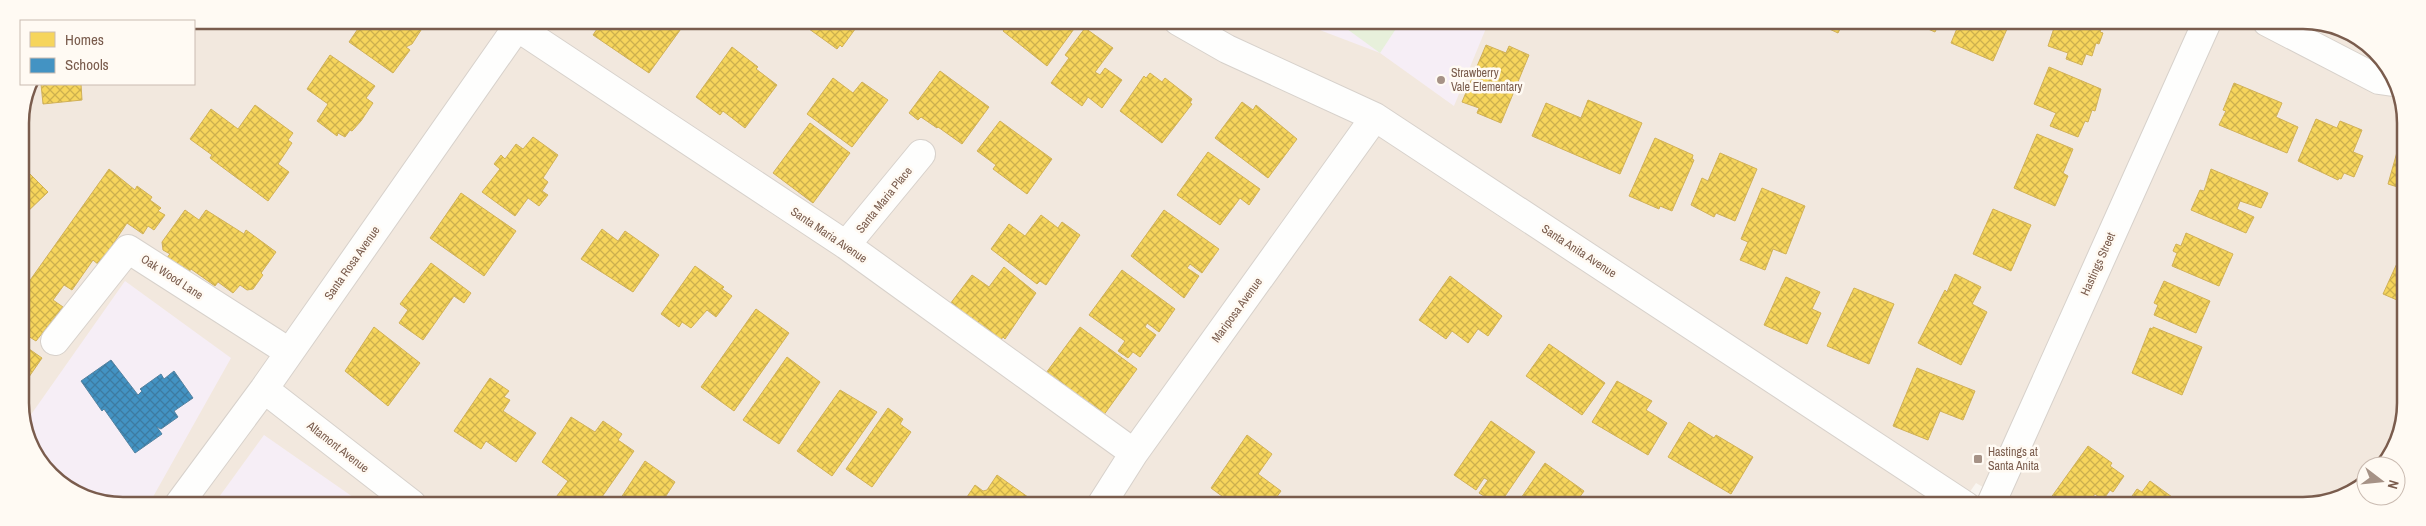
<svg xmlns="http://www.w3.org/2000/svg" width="2426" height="526" viewBox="0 0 2426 526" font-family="'Archivo Narrow',sans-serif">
<defs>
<pattern id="homes-cross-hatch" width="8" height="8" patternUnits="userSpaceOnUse" patternTransform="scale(1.25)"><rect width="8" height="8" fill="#f6d55c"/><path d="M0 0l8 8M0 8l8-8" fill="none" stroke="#ccb04e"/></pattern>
<pattern id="schools-cross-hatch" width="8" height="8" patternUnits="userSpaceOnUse" patternTransform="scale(1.25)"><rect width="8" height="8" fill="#4393c3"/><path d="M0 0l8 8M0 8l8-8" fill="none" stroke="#3d7ba1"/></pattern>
</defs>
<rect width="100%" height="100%" fill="#f9f5f0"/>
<path fill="#f2e8de" d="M122 20 2323 22 2376 50 2404 102V423L2380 466H2366V483L2310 506H2015L1976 483 1960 506 103 504 50 476 22 424 20 116 29 84H194V21H116Z"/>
<path fill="#f6eef6" d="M1296 21H1489L1454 106 1380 53Z
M125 281 231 358 149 504H103L50 476 23 426Z
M264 435 363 504H214Z"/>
<path fill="#e7f0db" d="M1336 21H1401L1380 53Z"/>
<path fill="url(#homes-cross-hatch)" stroke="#d1b158" d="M267 20H282L278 27Z
M364 20H413L423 27 412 44 406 47 410 50 393 73 349 42Z
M603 20H675L683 26 649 73 593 35Z
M798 21H861L842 47 840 45 837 49Z
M1011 21H1077L1079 22 1047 66 1003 31Z
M1812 21H1844L1838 33Z
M1900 22H1911L1909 27 1899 23Z
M1912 22H1940L1935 32Z
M1957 22H2010L1993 61 1951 43 1958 26 1956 25Z
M2056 22H2099L2103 24 2100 32 2103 33 2099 44 2096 43 2092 56 2086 54 2082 65 2066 59 2068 53 2048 46Z
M1085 28 1113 48 1095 72 1100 75 1105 68 1122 80 1102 108 1088 97 1082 106 1051 83 1069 58 1065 55Z
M1486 45 1506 53 1509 46 1529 55 1501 123 1477 113 1479 108 1462 102Z
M732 47 758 67 756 69 777 85 745 128 723 111 720 115 696 97Z
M330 55 375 86 366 98 373 103 361 121 352 131 350 130 345 137 338 133 337 136 317 121 328 104 307 89Z
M2049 67 2101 89 2095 111 2092 110 2088 122 2085 121 2078 137 2050 126 2056 113 2034 104Z
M940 71 989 107 962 144 938 127 937 128 921 117 918 120 909 113Z
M1150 73 1162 82 1165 78 1192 99 1190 103 1192 104 1162 143 1120 111 1144 76 1146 78Z
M833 78 853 93 862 82 888 100 852 147 807 114Z
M2234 83 2282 103 2276 117 2298 127 2287 153 2219 125 2226 111 2223 110Z
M41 84H81L82 100 43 104Z
M1588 100 1642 123 1620 174 1532 136 1546 103 1581 118Z
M1242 102 1253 110 1256 105 1297 139 1268 178 1215 138Z
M255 105 293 133 288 140 292 143 278 164 289 172 268 201 210 158 212 155 190 139 211 109 238 129Z
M2316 119 2337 128 2340 121 2362 130 2353 152 2363 156 2354 177 2344 173 2341 179 2339 178 2338 180 2298 161Z
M1000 121 1052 159 1027 194 993 169 996 165 977 151Z
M810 123 850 153 813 203 773 173Z
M2037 134 2073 149 2063 173 2068 176 2055 206 2014 188Z
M533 137 558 155 543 178 548 182 542 191 548 195 539 206 528 198 515 216 482 192 500 169 494 164 501 155 505 159 516 144 523 149Z
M1655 138 1693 155 1692 159 1694 160 1672 211 1660 206 1659 209 1629 196Z
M2401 138H2404V189L2388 184Z
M1208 152 1260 189 1249 205 1240 198 1220 225 1177 195Z
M1720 153 1757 169 1735 221 1716 213 1714 217 1691 205 1702 178 1708 181Z
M20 164 48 192 23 216 21 214Z
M109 169 135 190 137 186 152 197 150 200 161 208 158 211 165 215 154 230 148 226 143 234 127 223 99 265 93 260 72 290 64 285 53 300 63 307 36 341 28 336 22 344 42 358 22 387 21 293Z
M2211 169 2268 193 2261 208 2240 201 2237 209 2254 217 2246 233 2191 210 2200 190 2204 191Z
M1762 188 1805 206 1786 254 1773 249 1765 270 1740 260 1748 242 1741 239Z
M461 193 516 231 484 276 430 238Z
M1993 209 2031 225 2011 271 1973 254Z
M185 210 199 220 206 210 244 234 246 230 276 252 261 273 263 275 253 289 247 290 240 285 233 293 218 282 215 286 191 269 186 276 165 260 170 254 163 250 162 242Z
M1164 210 1219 249 1202 273 1190 264 1187 268 1199 276 1184 298 1131 256Z
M1041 215 1058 228 1062 222 1080 235 1046 285 1040 281 1037 284 991 249 1009 224 1025 236Z
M602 229 618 241 625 231 659 255 633 292 581 259Z
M2186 233 2233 254 2219 286 2172 266 2177 253 2173 251 2176 244 2181 246Z
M2399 259 2404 261V303L2383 294Z
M431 263 471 293 464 303 454 296 423 340 399 323 408 310 400 304Z
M695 266 724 287 722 289 732 296 716 317 707 310 691 328 682 322 679 327 661 314Z
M1004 267 1036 293 1005 339 1003 337 1000 341 950 304 972 275 989 287Z
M1122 270 1175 309 1159 332 1147 323 1145 327 1156 335 1140 357 1133 352 1128 358 1118 351 1125 341 1089 315Z
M1955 274 1981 287 1972 304 1987 312 1961 365 1918 343 1945 290 1947 292Z
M1450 276 1502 316 1488 336 1478 329 1468 343 1452 331 1446 339 1419 320Z
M1786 277 1820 292 1812 309 1821 313 1807 344 1764 325Z
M2164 281 2210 301 2196 333 2154 315 2158 305 2154 303Z
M1854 288 1894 304 1869 364 1827 346Z
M756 309 789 333 734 411 701 387Z
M374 327 420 363 388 406 345 371Z
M1080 327 1137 369 1103 416 1046 373Z
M2153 327 2202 347 2182 395 2132 373 2150 328 2153 329Z
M1549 344 1605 383 1582 415 1526 376Z
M787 357 820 382 779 444 743 420Z
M1917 368 1975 391 1963 420 1940 411 1928 440 1893 426Z
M490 378 509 391 504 397 510 400 503 411 536 433 516 462 486 441 481 449 454 431Z
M1617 381 1652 401 1646 410 1667 423 1648 455 1592 422Z
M840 390 877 412 832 476 797 451Z
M888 408 903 419 900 424 911 432 872 487 846 469Z
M571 417 595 432 603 421 622 434 618 440 634 451 597 504H551L568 481 542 462Z
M1491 421 1535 452 1499 505 1479 493 1488 480 1484 478 1476 490 1454 475Z
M1689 422 1714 438 1716 435 1753 457 1731 494 1668 457Z
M1247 435 1272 454 1258 474 1281 491 1271 505H1234L1211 488Z
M2088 446 2112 463 2110 466 2124 476 2113 492 2110 490 2103 500 2095 494 2086 506H2059L2050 499Z
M645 461 675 482 660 505 617 504Z
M1545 463 1584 491 1574 505H1508L1514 497 1519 501Z
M997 475 1039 505H973L975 503 967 497 975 485 983 491 987 490Z
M2150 481 2183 505V506H2125L2137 489 2142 492Z"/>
<path fill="url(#schools-cross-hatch)" stroke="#5482a0" d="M111 360 138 395 142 391 140 389 161 374 164 379 174 371 193 398 174 411 178 417 161 429 157 427 162 434 135 453 104 409 102 411 81 381Z"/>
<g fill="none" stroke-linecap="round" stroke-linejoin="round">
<g stroke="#d7d1cb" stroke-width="30">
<path id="street" d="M1178 21 1227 49 1375 117 1966 506
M2267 22 2379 80 2393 82
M517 27 846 245 1134 453
M846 245 921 154
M55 341 128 249 289 352
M264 389 412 504
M179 504 264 389 522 20
M1101 505 1134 453 1375 117
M1990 506 2207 22"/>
</g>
<use href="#street" stroke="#fefefd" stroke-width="28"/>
</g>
<g fill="#a69286" stroke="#fffaf3" stroke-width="2">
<circle cx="1441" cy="80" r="5"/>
<rect x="1973" y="454" width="10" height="10" rx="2.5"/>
</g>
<g text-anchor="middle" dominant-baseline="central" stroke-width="5" stroke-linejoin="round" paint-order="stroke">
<g font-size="12" fill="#7a5c4d" stroke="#fffaf3" text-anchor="start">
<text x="1451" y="73">Strawberry<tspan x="1451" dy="14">Vale Elementary</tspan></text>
<text x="1988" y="452">Hastings at<tspan x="1988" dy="14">Santa Anita</tspan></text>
</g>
<g font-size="12" fill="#7a5c4d" stroke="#fffaf3">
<text transform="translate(884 200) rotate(-51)">Santa Maria Place</text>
<text transform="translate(829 235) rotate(34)">Santa Maria Avenue</text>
<text transform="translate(1579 251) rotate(33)">Santa Anita Avenue</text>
<text transform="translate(352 263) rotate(-55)">Santa Rosa Avenue</text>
<text transform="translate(2098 264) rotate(-66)">Hastings Street</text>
<text transform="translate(172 277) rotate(33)">Oak Wood Lane</text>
<text transform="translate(1237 310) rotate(-54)">Mariposa Avenue</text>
<text transform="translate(338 447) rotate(38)">Altamont Avenue</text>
</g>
</g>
<path d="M0 0H2426V526H0ZM123 29H2303A94 94 0 0 1 2397 123V403A94 94 0 0 1 2303 497H123A94 94 0 0 1 29 403V123A94 94 0 0 1 123 29Z" fill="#fffaf3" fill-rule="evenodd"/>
<path fill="none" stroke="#7a5c4d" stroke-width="2.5" d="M123 29H2303A94 94 0 0 1 2397 123V403A94 94 0 0 1 2303 497H123A94 94 0 0 1 29 403V123A94 94 0 0 1 123 29Z"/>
<rect x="20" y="20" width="175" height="65" fill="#fffaf3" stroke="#cabbb1"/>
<rect x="30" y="32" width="25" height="15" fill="#f6d55c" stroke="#cabbb1"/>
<text x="65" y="45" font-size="15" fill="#7a5c4d">Homes</text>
<rect x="30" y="58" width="25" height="15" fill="#4393c3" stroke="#cabbb1"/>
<text x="65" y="70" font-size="15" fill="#7a5c4d">Schools</text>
<g transform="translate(2381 481) rotate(106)"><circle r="24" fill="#fffaf3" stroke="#cabbb1"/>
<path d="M0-4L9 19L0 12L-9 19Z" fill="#a69286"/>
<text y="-8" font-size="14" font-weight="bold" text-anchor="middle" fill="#7a5c4d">N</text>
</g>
</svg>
